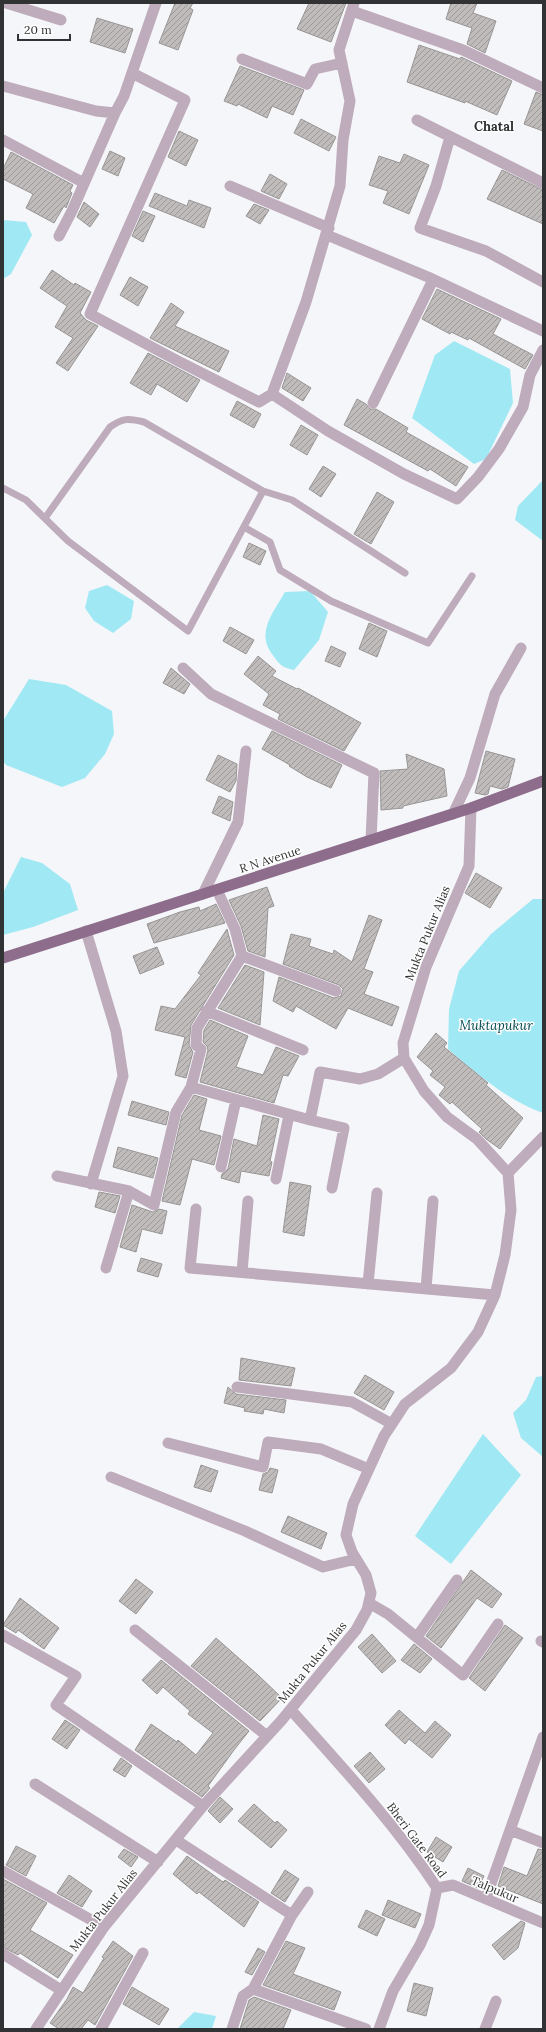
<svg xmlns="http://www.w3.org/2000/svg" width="546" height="2032" viewBox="0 0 546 2032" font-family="Lora,serif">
<defs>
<pattern id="building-hatch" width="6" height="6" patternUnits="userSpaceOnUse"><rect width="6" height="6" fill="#c0bcbb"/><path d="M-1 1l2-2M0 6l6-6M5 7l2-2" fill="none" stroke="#9d9999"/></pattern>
</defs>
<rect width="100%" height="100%" fill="#f5f6f9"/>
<path fill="#a0e9f4" d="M3 220 26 222 32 235 11 274 3 279Z
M454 341 510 369 513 403 486 459 474 464 412 418 435 355Z
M542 481 543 482V541L515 520 518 506Z
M107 585 134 601 131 619 113 633 94 621 85 608 89 591Z
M310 591 328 612 319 640 294 670C281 667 280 665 272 654 256 632 273 613 285 592Z
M29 679 66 685 112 711 114 734 105 754 85 778 62 787 6 765 3 761V721Z
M21 857 42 863 70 884 78 910 33 927 3 935V893Z
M533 899H543V1113C507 1100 477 1074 448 1049L449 1009 459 971 491 934Z
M543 1376V1457L521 1438 513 1413 526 1400 536 1377Z
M483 1434 521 1475 451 1564 415 1536Z
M194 2012 216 2016 212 2029H177Z"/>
<path fill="url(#building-hatch)" stroke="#989594" d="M175 3H193L190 8 193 10 178 50 159 43Z
M309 3H346L331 42 297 29Z
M451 3H477L473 13 496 21 485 53 467 44 472 28 446 19Z
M97 18 133 29 125 53 90 42Z
M419 45 460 59 461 57 512 81 497 115 465 101V103L407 82Z
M240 66 304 90 293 115 272 106 267 118 238 104 237 106 224 101Z
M536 92 543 95V131L524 124Z
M301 119 336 137 329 151 294 133Z
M179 131 198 140 186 166 168 157Z
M110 151 125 158 118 176 102 169Z
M11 152 73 185 70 191 72 193 66 208 64 206 54 223 26 208 33 194 3 179V169Z
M404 154 429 165 409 214 383 203 388 191 369 185 379 156 400 163Z
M502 170 543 190V224L487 199Z
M270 174 287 184 279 199 261 191Z
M155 193 187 206 189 200 211 208 204 228 149 206Z
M84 202 99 214 90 227 77 217Z
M254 204 269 210 260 224 246 216Z
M143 211 155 216 143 242 132 236Z
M52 270 74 285 75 283 91 292 80 313 86 320 98 326 68 371 56 363 73 338 55 327 67 306 40 288Z
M130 277 148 287 138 306 120 295Z
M437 289 501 319 493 334 533 355 525 369 469 338 468 340 451 332 450 334 422 319Z
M171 303 184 312 175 326 229 351 219 372 150 338Z
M148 353 200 380 187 402 157 384 151 395 130 383Z
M287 373 311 388 303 401 282 388Z
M357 399 366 404 370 409H376L408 428 406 432 468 467 456 486 430 469 428 471 344 425Z
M237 401 261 414 254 428 230 415Z
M301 425 318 435 307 455 290 445Z
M323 466 336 474 321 497 309 489Z
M377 492 394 502 371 544 354 534Z
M249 543 266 551 260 565 243 557Z
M369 623 387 631 377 657 359 649Z
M230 627 254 640 246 654 223 641Z
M331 646 346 653 340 667 325 661Z
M258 656 276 671 272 676 297 689 298 688 361 723 344 751 278 719 280 714 263 705 269 694 244 674Z
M171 668 190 684 184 694 163 683Z
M272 731 342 765 331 788 307 777 289 766 290 765 262 749Z
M486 751 515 759 508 787 502 789 490 786 488 794 485 795 475 793Z
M406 754 444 769 447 796 403 806V808L381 810 380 771 408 769Z
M218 755 237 764 236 781 230 792 206 780Z
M219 796 233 802 230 821 212 813Z
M476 873 502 888 490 908 465 893Z
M267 887 274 906 268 908 265 957 248 951 241 926 229 900Z
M216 904 225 923 154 943 147 924 180 912 199 907 200 911Z
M369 915 382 920 364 969 373 972 364 994 399 1007 392 1026 348 1008 336 1029 296 1006 293 1012 273 1001 279 977 334 998 341 996 343 989 339 985 283 964 291 934 311 939 309 946 333 954 334 950 352 962Z
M227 929 234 955 191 1025 189 1045 193 1052 186 1078 175 1075 185 1037 155 1030 161 1006 175 1009 201 975 198 973Z
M157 947 164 964 140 974 133 956Z
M245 965 264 972 260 1025 218 1008Z
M210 1020 248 1036 236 1067 263 1075 276 1047 299 1056 288 1076 283 1075 274 1103 200 1082 208 1050 207 1046 203 1042 204 1030Z
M436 1033 447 1043 444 1047 476 1073 488 1083 486 1085 523 1118 500 1149 486 1139 479 1132 482 1129 452 1102 450 1104 439 1095 445 1087 430 1075 433 1071 417 1057Z
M194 1095 207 1099 199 1130 221 1136 214 1165 192 1159 180 1205 162 1201 182 1115Z
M132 1101 169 1112 166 1125 128 1115Z
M263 1115 279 1119 270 1161 272 1162 269 1176 241 1171 239 1183 221 1178 222 1174 228 1169 234 1139 257 1146Z
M118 1147 158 1158 153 1178 113 1167Z
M290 1182 311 1186 304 1236 283 1232Z
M99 1192 120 1196 115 1213 95 1207Z
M132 1205 153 1212 159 1209 167 1211 162 1234 142 1229 136 1252 120 1247Z
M141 1258 162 1264 158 1277 137 1271Z
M241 1358 295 1368 291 1386 239 1380Z
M365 1375 394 1392 384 1410 354 1393Z
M228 1387 236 1394 286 1400 284 1413 264 1409 263 1414 244 1411 245 1408 224 1403Z
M201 1465 218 1471 211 1492 194 1487Z
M270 1468 278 1470 272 1493 259 1490 263 1474 268 1472Z
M288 1516 327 1533 321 1549 281 1532Z
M471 1570 502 1594 492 1608 477 1598 441 1648 426 1636Z
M136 1579 153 1592 136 1614 119 1601Z
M20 1598 59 1628 44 1649 18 1630 16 1633 3 1625Z
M505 1625 523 1638 485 1691 469 1678Z
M372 1634 396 1661 382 1673 358 1647Z
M216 1638 258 1675 282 1698 260 1721 191 1666Z
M414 1644 432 1659 420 1673 401 1660Z
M161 1660 249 1731 234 1750 208 1786 210 1788 202 1797 135 1750 151 1724 177 1742 178 1740 196 1755 213 1733 188 1714 190 1711 163 1687 157 1694 142 1680Z
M399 1710 425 1733 435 1721 451 1735 432 1758 409 1739 405 1744 385 1725Z
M65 1720 80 1730 67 1749 52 1739Z
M370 1752 385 1769 369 1783 354 1766Z
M121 1758 132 1766 125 1777 113 1770Z
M220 1797 233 1809 220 1823 208 1811Z
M254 1804 275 1823 277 1821 287 1830 271 1848 238 1821Z
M436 1837 452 1847 443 1862 427 1852Z
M16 1846 36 1856 26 1876 6 1865Z
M124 1849 138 1857 131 1867 118 1857Z
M538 1849 543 1850V1904L498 1886 504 1867 527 1876Z
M187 1856 223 1882 225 1880 259 1902 244 1927 199 1892 197 1894 173 1874Z
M468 1868 484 1876 478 1888 462 1881Z
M285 1870 299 1879 285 1902 271 1893Z
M69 1875 92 1891 82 1907 57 1893Z
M3 1879 47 1903 30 1930 73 1955 58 1978 20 1953 18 1955 3 1947Z
M388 1900 421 1914 415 1928 382 1915Z
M366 1910 385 1919 377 1936 358 1927Z
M521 1921 525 1923 518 1948 504 1960 492 1945Z
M113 1941 133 1956 95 2025 88 2020 81 2029H59L50 2023 67 1999 73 1987 83 1993 104 1958 102 1957Z
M286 1941 305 1948 293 1974 341 1992 334 2010 263 1985Z
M258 1948 265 1952 252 1975 245 1972Z
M414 1983 433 1988 426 2016 407 2011Z
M132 1987 169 2009 159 2025 123 2004Z
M254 1997 291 2010 283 2029H240L249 2000Z"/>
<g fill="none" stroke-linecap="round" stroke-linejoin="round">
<path stroke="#beabbc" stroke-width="7" d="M3 488 26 500 68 541 188 631 263 491
M45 518 110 427C123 418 128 418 144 422L263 491 292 500 405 573
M244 527 270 542 280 570 331 601 428 643 472 576"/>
<path stroke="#beabbc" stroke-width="11" d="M6 3 61 20
M352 11 463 50 543 88
M242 59 307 84 315 69 342 63
M132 73 185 100 90 314 178 361 259 402 272 394 306 302 340 186 343 140 350 101 339 50 354 3
M3 86 96 111 115 113 124 96 156 3
M417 120 543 183
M450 137 436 186 420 228 486 251 543 282
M3 140 84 183
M230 186 329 228
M327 235 428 277 543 331
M59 236 72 211 115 113
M272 394 328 431 404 474 457 499 478 477 499 449 523 407 530 375 543 350
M373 403 433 280
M183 668 211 694 374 773 371 840
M453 814 470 778 495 694 521 648
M203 894 238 822 246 751
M86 931 116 1031 123 1076 91 1184
M242 956 336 991
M206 1011 303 1050
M191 1087 310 1120 320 1072 360 1079 378 1074 404 1058
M310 1120 344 1128 332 1188
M221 1167 236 1100
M508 1173 543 1137
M57 1176 129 1191 154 1205 176 1112 191 1087 201 1049 196 1045 197 1028 242 956 235 929 217 890
M276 1179 289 1115
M196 1209 190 1268 495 1295
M106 1268 129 1191
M242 1272 248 1201
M368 1284 377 1193
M426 1289 433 1201
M237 1387 352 1402 392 1424
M168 1443 263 1467 268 1442 321 1449 369 1469
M111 1477 245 1531 323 1567 356 1559
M369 1603 388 1614 463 1675 498 1624
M135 1630 267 1736
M3 1635 76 1676 56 1705 203 1806
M417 1637 457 1580
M541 1641 543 1642
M291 1710C342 1767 395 1824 437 1888L429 1925 420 1945 393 1991 379 2029
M35 1784 158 1862
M510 1830 543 1843
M176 1840 292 1915
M3 1871 104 1927
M437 1888 453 1885 543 1923
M486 1898 543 1737
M3 1954 61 1990
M253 1989 366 2029
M36 2029 104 1927 203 1806 281 1721 356 1630 367 1610 371 1593 366 1575 352 1552 346 1535 353 1504 384 1436 405 1404 451 1368 478 1332 495 1295 505 1255 511 1210 508 1173 477 1139 447 1117 424 1091 404 1058 403 1043 426 967 469 866 471 808
M101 2029 143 1953
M232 2029 243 1996 253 1989 292 1915 308 1892
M485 2029 496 2001"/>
<path stroke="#8d6c8c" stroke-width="11" d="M3 958 471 808 543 781"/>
</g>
<g text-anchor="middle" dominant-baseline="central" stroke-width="3" stroke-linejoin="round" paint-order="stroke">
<g font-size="12" fill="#313233" stroke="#fff">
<text transform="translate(270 859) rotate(-18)">R N Avenue</text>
<text transform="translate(427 933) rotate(-68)">Mukta Pukur Alias</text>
<text transform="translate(312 1662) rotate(-51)">Mukta Pukur Alias</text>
<text transform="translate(417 1840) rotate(53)">Bheri Gate Road</text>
<text transform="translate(495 1889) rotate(23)">Talpukur</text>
<text transform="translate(103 1910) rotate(-52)">Mukta Pukur Alias</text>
</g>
<g font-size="13" font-weight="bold" fill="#313233" stroke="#fff">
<text x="494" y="126">Chatal</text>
</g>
<g font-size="13" font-style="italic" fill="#044951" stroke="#fff">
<text x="496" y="1025">Muktapukur</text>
</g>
</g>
<rect width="546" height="2032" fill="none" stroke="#313233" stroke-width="8"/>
<path d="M18 34v6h52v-6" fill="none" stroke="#313233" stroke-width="2"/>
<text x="24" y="34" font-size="12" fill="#313233" stroke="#ffffff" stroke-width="3" paint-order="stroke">20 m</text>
</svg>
